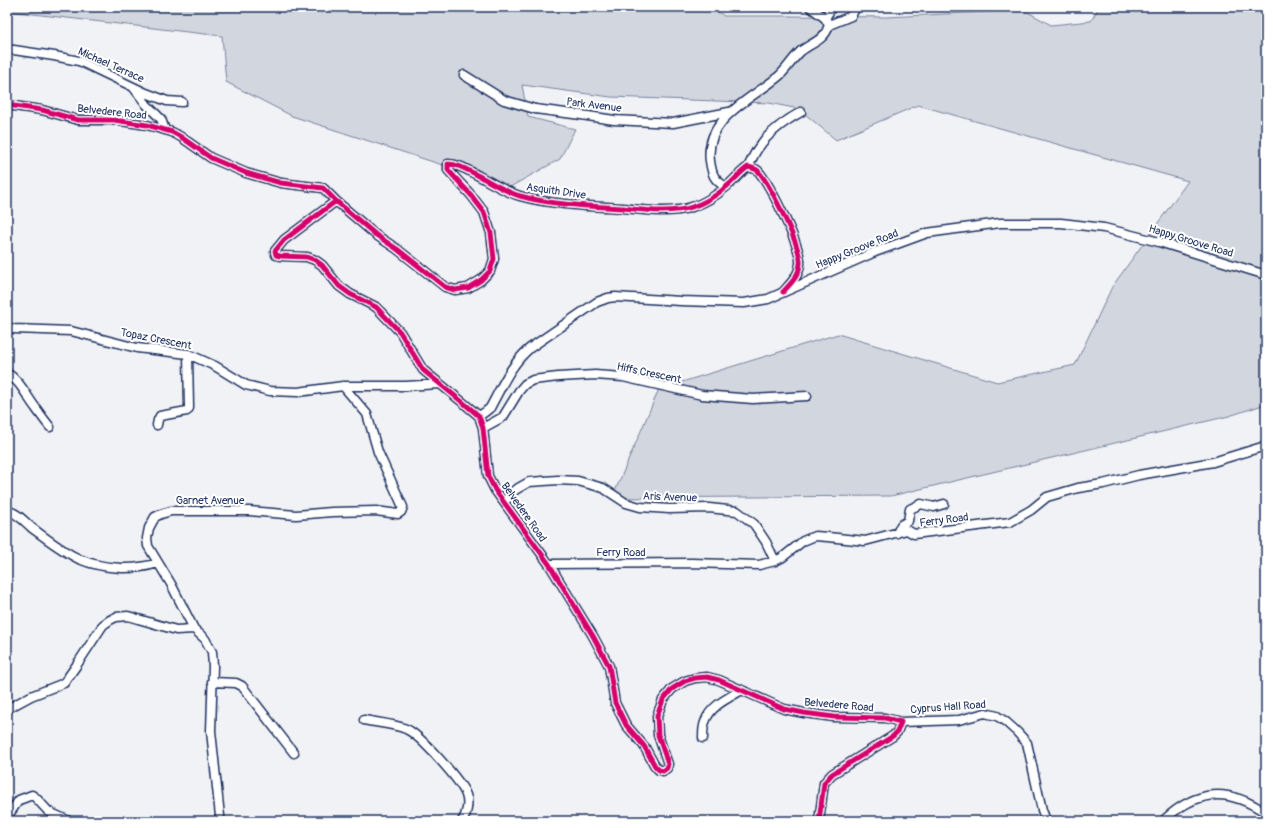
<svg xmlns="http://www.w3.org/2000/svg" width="1273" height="828" viewBox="0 0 1273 828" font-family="Pangolin,sans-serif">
<rect width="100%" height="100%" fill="#f1f2f5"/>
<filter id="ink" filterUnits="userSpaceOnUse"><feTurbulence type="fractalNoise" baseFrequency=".025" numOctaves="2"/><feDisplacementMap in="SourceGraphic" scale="8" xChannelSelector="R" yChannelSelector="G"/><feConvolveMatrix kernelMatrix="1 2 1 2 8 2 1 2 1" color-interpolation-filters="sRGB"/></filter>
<g filter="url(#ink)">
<!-- green -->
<path fill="#d2d6df" stroke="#76829e" d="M 7,7 L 711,7 L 724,16 L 792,16 L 887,17 L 1024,10 L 1051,25 L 1091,21 L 1099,7 L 1266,7 L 1266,404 L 1229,416 L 891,496 L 612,498 L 659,389 L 838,334 L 997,382 L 1075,365 L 1112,287 L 1188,181 L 918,105 L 836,140 L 799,109 L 769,103 L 611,97 L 522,85 L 528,117 L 575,129 L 560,159 L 510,187 L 292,116 L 226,82 L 222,36 L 7,11 Z"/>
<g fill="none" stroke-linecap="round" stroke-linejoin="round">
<defs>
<path id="minor" d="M 810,7 L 825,18 L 829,25
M 825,18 L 832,7
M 7,49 L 54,56 L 79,61 L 146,93 L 167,101 L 182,102
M 464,75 L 504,100 L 535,109 L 581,115 L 614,120 L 673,123 L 729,112
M 134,88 L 147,105 L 161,119 L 165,130
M 7,105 L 42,110 L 78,120 L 114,120 L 147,125 L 172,132 L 181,137 L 211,158 L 246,173 L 281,183 L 323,188 L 336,201 L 376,235 L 397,249 L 445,287 L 455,290 L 468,288 L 481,280 L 490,271 L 494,259 L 491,233 L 484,212 L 471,195 L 448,170 L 448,164 C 459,164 469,171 479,176 C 492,183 506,192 520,196 C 552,205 589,206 623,208 C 643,210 672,214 692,207 C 704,203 717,195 726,187 C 735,180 738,174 748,167 C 752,168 756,168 759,172 C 770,185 802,248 800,264 C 799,276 791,283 783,292
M 748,167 C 752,160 754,153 759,147 C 769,132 785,121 801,112
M 726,187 C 714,180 712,175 710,161 C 704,118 752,99 779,76 C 787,69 793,58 801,51 C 813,42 825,40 829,25 L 851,16 L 856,7
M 336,201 L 284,240 L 275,251 L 276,255 L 280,256 L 307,257 L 315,260 L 322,265 L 339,286 L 350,294 L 376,307 L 400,332 L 423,370 L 466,405 L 479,416 L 483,428 L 488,476 L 495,490 L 549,564 L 593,636 L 609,666 L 615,703 L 626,725 L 644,746 L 655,766 L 659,770 L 663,771 L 667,768 L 668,764 L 658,735 L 657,716 L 663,700 L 672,689 L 685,681 L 695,678 L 707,677 L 719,680 L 784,709 L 804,713 L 834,717 L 885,718 L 901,722 L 897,732 L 893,736 L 832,774 L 824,783 L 819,821
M 7,327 L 14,329 L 71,331 L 137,348 L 188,354 L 215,366 L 246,385 L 270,391 L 298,392 L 343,386 L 406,386 L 439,384
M 7,373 C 20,381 26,395 35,407 C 40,414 45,421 50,427
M 479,416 L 485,412 L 490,408 C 502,386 511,364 530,348 L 597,302 L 608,298 L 615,297 L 681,301 L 744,303 L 768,299 L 875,252 L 927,233 L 1000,223 L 1061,223 L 1104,228 L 1159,242 L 1266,275
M 157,425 L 158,420 L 160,416 L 187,411 L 189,408 L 188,354
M 483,428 L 503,417 L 519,391 L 525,384 L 533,380 L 558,377 L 595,375 L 623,377 L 702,395 L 753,399 L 807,396
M 504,502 L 515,490 L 529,482 L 558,480 L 578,481 L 603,488 L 626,503 L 640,507 L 669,509 L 709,508 L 737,511 L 754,524 L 766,542 L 775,561
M 7,511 C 17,512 25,522 32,528 C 47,539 62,551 79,559 C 103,569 133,571 158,563
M 897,533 L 901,525 L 908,521 L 910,509 L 921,504 L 934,507 L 944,504
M 549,564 L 692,563 L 759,565 L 775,561 L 783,557 L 803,541 L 815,536 L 828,537 L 865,541 L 907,530 L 914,534 L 1010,522 L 1031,510 L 1047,497 L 1078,488 L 1103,484 L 1139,475 L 1213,462 L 1262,447 L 1266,444
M 212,682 L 236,683 L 242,686 L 294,753
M 7,709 L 31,696 L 64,683 L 76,666 L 103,625 L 110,620 L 116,617 L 128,616 L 176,630 L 194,629
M 364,720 C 378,723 394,724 406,729 C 419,734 462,782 466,795 C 469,803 467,814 462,821
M 901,722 L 959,720 L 985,713 L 997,716 L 1006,722 L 1017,732 L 1027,743 L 1042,810 L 1046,821
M 703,738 C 703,733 703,727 705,722 C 710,706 728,698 742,690
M 7,817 L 19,800 L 32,795 L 35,797 L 49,812 L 69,821
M 219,821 L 220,816 L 211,731 L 213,666 L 212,652 L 205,639 L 194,629 L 171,584 L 148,546 L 147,538 L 149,528 L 155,517 L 161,514 L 171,511 L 249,511 L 296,515 L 332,512 L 376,511 L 398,514 L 401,512 L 403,507 L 378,452 L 367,414 L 343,386
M 1163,821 C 1197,789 1228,787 1266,813"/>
</defs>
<!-- minor casing -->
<use href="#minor" stroke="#1b2f5e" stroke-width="11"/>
<!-- minor -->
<use href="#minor" stroke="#fff" stroke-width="8"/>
<defs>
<path id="cycleway" d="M 7,105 L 42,110 L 78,120 L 114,120 L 147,125 L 172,132 L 181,137 L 211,158 L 246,173 L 281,183 L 323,188 L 336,201 L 376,235 L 397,249 L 445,287 L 455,290 L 468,288 L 481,280 L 490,271 L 494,259 L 491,233 L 484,212 L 471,195 L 448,170 L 448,164 C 459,164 469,171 479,176 C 492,183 506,192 520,196 C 552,205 589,206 623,208 C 643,210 672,214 692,207 C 704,203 717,195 726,187 C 735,180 738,174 748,167 C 752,168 756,168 759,172 C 770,185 802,248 800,264 C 799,276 791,283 783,292
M 336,201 L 284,240 L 275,251 L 276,255 L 280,256 L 307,257 L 315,260 L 322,265 L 339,286 L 350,294 L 376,307 L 400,332 L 423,370 L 466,405 L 479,416 L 483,428 L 488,476 L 495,490 L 549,564 L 593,636 L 609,666 L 615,703 L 626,725 L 644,746 L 655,766 L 659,770 L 663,771 L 667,768 L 668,764 L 658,735 L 657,716 L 663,700 L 672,689 L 685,681 L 695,678 L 707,677 L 719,680 L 784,709 L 804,713 L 834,717 L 885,718 L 901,722 L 897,732 L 893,736 L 832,774 L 824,783 L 819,821"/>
</defs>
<!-- cycleway casing -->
<use href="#cycleway" stroke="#fff" stroke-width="8"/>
<!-- cycleway -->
<use href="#cycleway" stroke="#d6006c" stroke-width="5"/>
</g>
</g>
<g text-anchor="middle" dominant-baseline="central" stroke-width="4" stroke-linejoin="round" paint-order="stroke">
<!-- street labels -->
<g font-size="11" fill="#1b2f5e" stroke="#fff">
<text transform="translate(111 65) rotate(24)">Michael Terrace</text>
<text transform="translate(594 105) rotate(7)">Park Avenue</text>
<text transform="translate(112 112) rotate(6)">Belvedere Road</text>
<text transform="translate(556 191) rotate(8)">Asquith Drive</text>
<text transform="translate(1191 241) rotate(17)">Happy Groove Road</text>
<text transform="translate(857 249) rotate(-22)">Happy Groove Road</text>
<text transform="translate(156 339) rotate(11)">Topaz Crescent</text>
<text transform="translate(649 373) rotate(12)">Hiffs Crescent</text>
<text transform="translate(670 497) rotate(2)">Aris Avenue</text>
<text x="210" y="500">Garnet Avenue</text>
<text transform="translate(524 512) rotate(55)">Belvedere Road</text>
<text transform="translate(944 520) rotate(-7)">Ferry Road</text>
<text x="621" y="552">Ferry Road</text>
<text transform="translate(839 705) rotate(5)">Belvedere Road</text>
<text transform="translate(948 707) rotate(-4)">Cyprus Hall Road</text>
</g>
</g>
<!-- margin -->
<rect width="1273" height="828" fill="none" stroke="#fff" stroke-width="24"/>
<rect x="12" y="12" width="1249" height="804" fill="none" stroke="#1b2f5e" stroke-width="1.5" filter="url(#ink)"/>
</svg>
